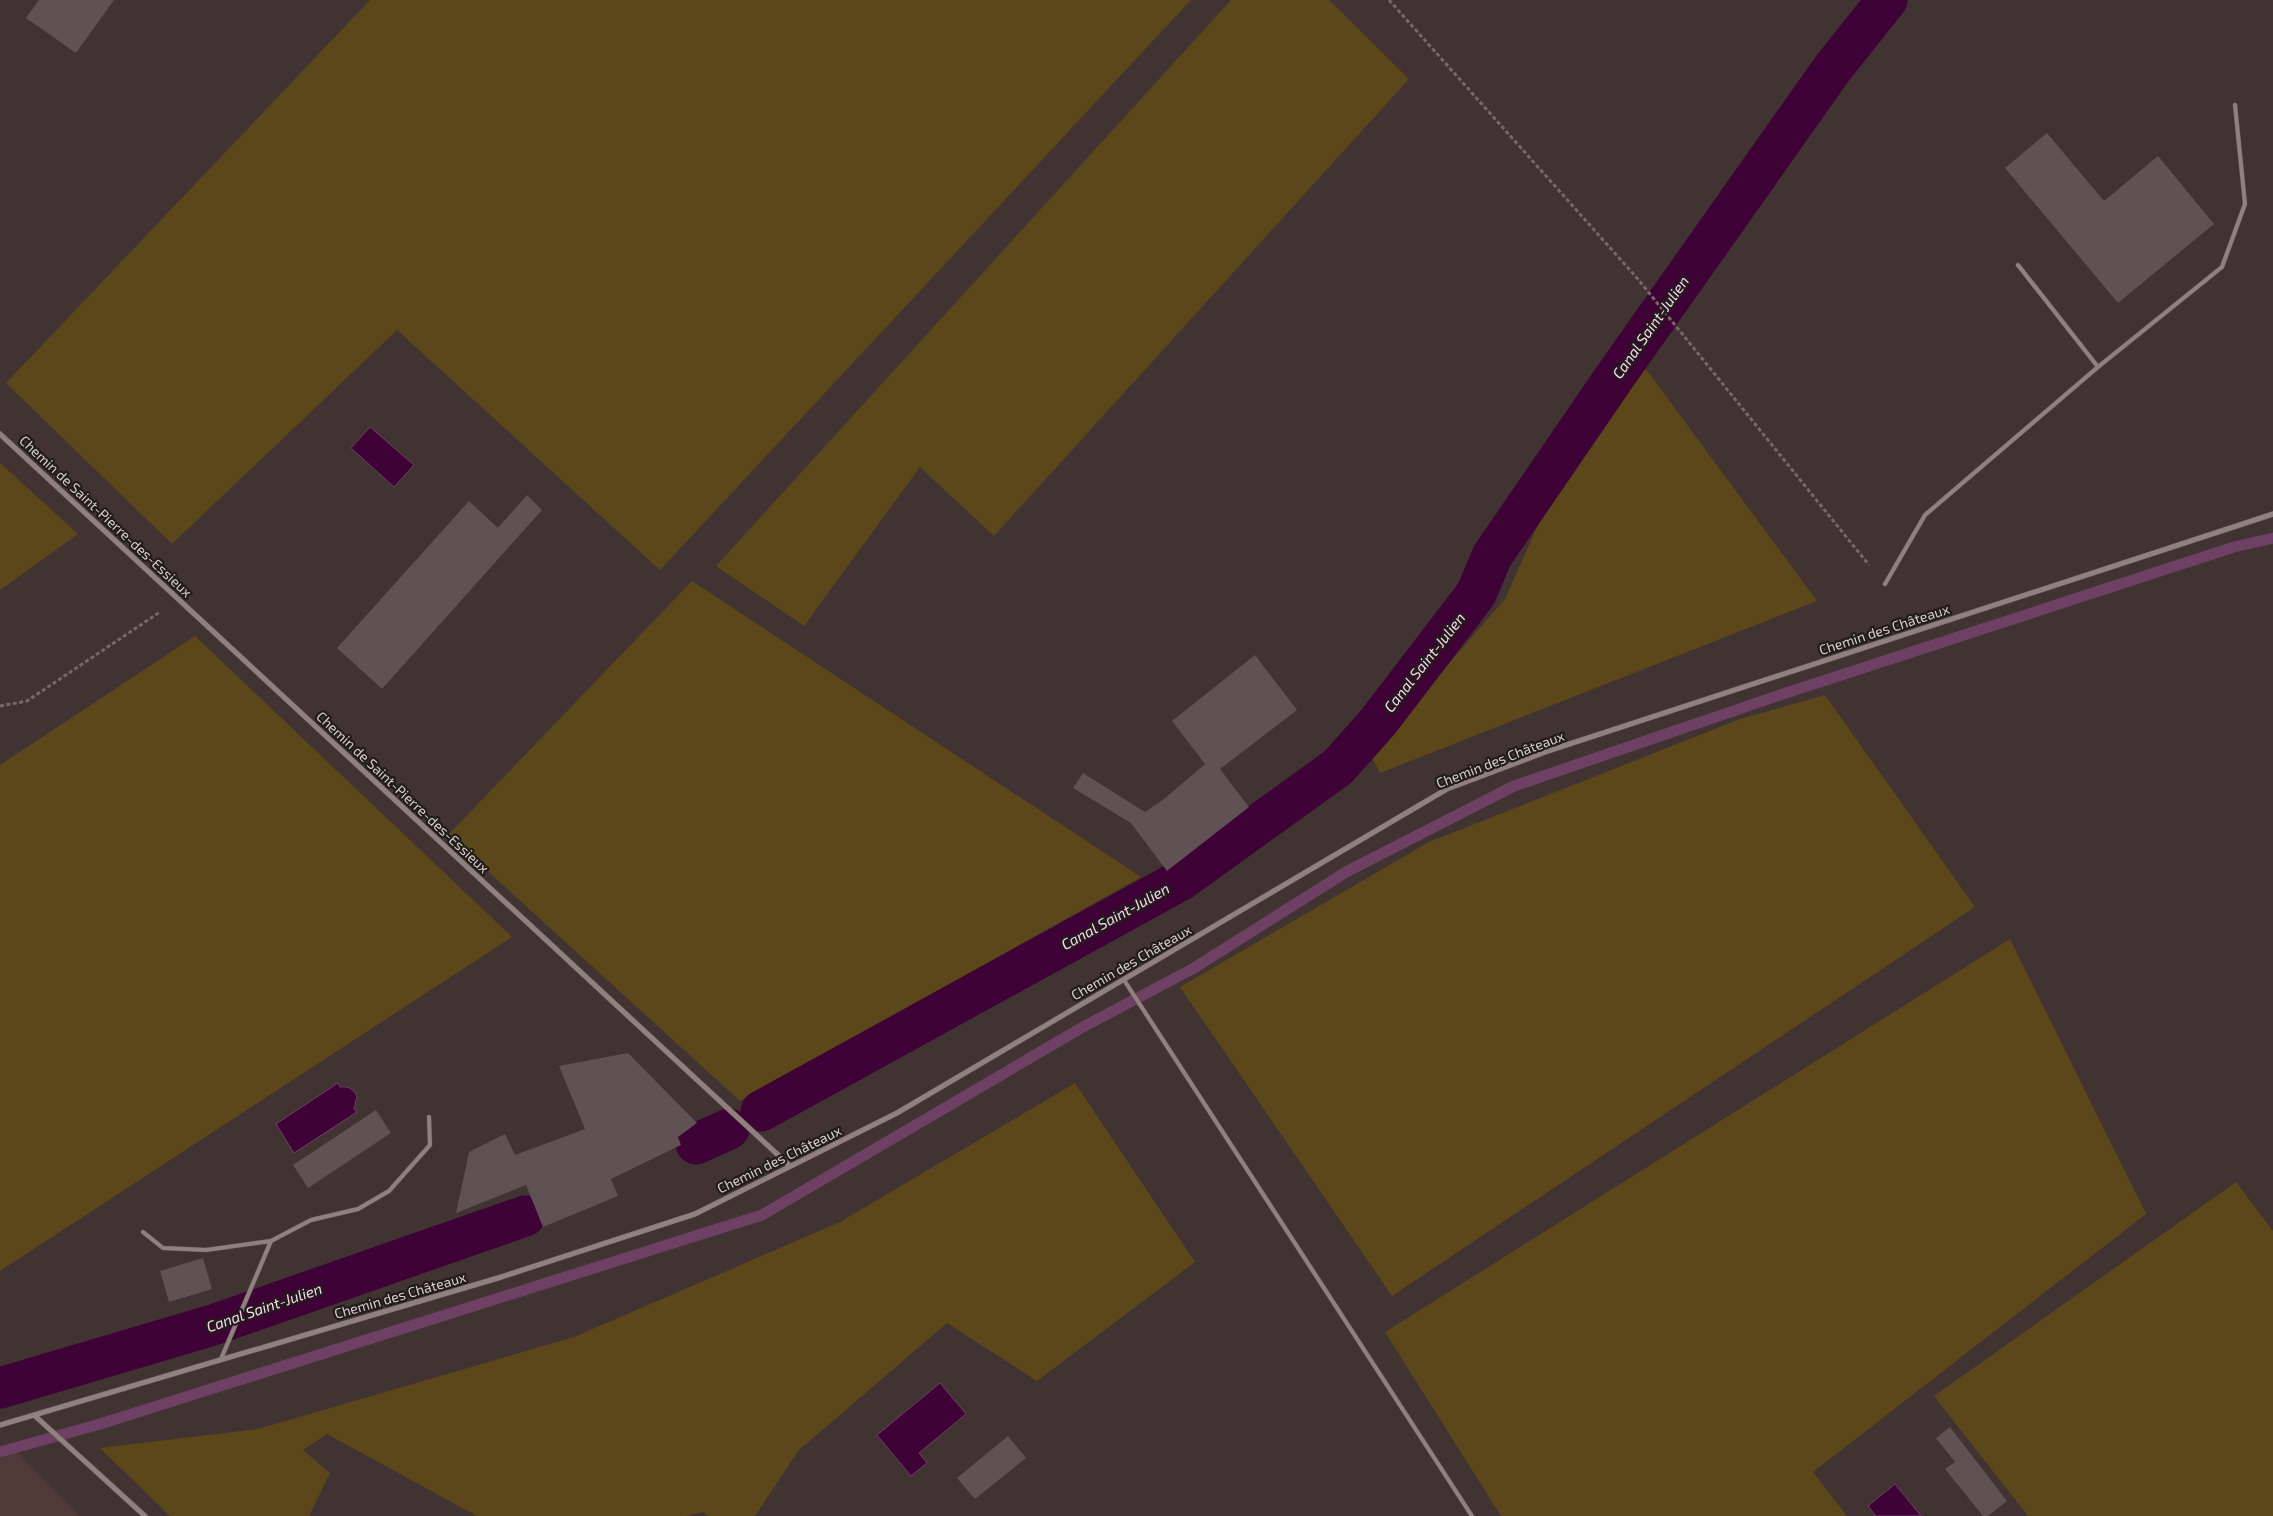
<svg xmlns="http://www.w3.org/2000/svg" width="2273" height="1516" viewBox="0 0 2273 1516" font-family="'Exo 2',sans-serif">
<rect width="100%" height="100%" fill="#403331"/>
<!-- built -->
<path fill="#4f3a37" d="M 17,1452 L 80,1516 L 0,1516 L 0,1457 Z"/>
<!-- green -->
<path fill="#5c471b" d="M 370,0 L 1191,0 L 660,570 L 397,330 L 172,544 L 6,383 Z
M 1231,0 L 1329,0 L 1409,79 L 994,536 L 920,467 L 804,626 L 716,566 Z
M 1643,365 L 1817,601 L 1380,773 L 1370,754 L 1505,599 L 1560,476 Z
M 0,463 L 78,534 L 0,590 Z
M 692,581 L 1141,877 L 740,1101 L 448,835 Z
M 195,636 L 512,937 L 0,1271 L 0,765 Z
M 1825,695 L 1975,907 L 1392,1296 L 1180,987 L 1429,842 L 1740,719 Z
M 2010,939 L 2146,1214 L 1813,1472 L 1847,1516 L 1501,1516 L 1385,1332 Z
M 1075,1083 L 1195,1262 L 1037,1381 L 947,1323 L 798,1451 L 755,1516 L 709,1516 L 702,1512 L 686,1516 L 477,1516 L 327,1434 L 303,1450 L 330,1473 L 309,1516 L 170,1516 L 100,1448 L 258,1429 L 574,1337 L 840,1222 Z
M 2236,1182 L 2273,1231 L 2273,1516 L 2028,1516 L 1934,1396 Z"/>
<!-- water -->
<path fill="#3f0236" stroke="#6d4064" d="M 370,427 L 414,465 L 394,487 L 351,448 Z
M 338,1083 L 340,1087 C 349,1086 354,1089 357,1097 L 354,1109 L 357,1112 L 294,1153 L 276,1124 Z
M 940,1383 L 966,1414 L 919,1453 L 927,1463 L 911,1476 L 877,1435 Z
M 1895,1484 L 1921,1516 L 1876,1516 L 1868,1506 Z"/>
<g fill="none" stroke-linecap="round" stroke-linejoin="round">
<!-- stream -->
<path stroke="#6d4064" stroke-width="11" d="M 0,1452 L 100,1424 L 762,1215 L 1083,1027 L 1194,968 L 1346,872 L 1514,786 L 1783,694 L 2234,547 L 2273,538"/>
<!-- canal -->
<path stroke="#3f0236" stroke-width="41" d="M 761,1111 L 1181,880 L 1338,767 L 1378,722 L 1476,594 L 1492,556 L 1616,375 L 1832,69 L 1887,0
M 696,1144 L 729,1129
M 0,1388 L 213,1325 L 525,1216"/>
</g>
<!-- building -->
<path fill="#5f5154" d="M 39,0 L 114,0 L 76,53 L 26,18 Z
M 2047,133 L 2104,201 L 2158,156 L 2214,224 L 2118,303 L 2005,168 Z
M 527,495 L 542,510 L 382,689 L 337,648 L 469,501 L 498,528 Z
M 1255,655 L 1297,710 L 1220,769 L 1249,807 L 1167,871 L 1131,823 L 1073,788 L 1083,773 L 1145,812 L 1164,799 L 1205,764 L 1172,721 Z
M 628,1053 L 697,1123 L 678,1137 L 681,1145 L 611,1179 L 618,1196 L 543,1227 L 526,1185 L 456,1213 L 469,1152 L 505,1134 L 515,1155 L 585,1129 L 559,1066 Z
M 376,1110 L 391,1133 L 308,1188 L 293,1165 Z
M 203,1258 L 212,1289 L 169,1302 L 160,1271 Z
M 1950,1427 L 2007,1501 L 1988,1516 L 1983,1516 L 1945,1469 L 1955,1462 L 1936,1438 Z
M 1008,1436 L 1026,1458 L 975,1499 L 957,1478 Z"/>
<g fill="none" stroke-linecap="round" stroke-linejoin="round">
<defs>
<path id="lane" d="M 2018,265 L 2098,367
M 1885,584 L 1925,515 L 2098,367 L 2222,267 L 2245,204 L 2235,105
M 1124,980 L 1472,1516
M 143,1232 L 163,1248 L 206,1250 L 271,1241
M 221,1359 L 271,1241 L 311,1220 L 358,1209 L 389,1191 L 430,1145 L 429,1117"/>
<path id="street" d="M 0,434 L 790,1166
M 34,1415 L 145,1516
M 0,1425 L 498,1278 L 695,1214 L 897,1113 L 1447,789 L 1548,751 L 2273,514"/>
</defs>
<!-- lane casing -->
<use href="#lane" stroke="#5b514f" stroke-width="5"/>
<!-- street casing -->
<use href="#street" stroke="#5b514f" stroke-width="6"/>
<!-- path -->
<path stroke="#746967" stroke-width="3" stroke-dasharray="4 2.5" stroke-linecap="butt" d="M 1389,0 L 1637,278 L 1869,565
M 0,706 L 27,701 L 160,612"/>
<!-- lane -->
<use href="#lane" stroke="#90807e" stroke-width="4"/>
<!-- street -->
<use href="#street" stroke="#90807e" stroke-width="5"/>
</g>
<g text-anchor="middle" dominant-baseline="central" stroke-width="4.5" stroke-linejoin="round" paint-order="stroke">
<!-- street labels -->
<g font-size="14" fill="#d8d0ce" stroke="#221c1b">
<text transform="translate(106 516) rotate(43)">Chemin de Saint-Pierre-des-Essieux</text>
<text transform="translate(1884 629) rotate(-18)">Chemin des Châteaux</text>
<text transform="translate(1500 759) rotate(-21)">Chemin des Châteaux</text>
<text transform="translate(403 792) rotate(43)">Chemin de Saint-Pierre-des-Essieux</text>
<text transform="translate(1131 962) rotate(-30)">Chemin des Châteaux</text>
<text transform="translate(779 1159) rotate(-26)">Chemin des Châteaux</text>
<text transform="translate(400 1295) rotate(-16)">Chemin des Châteaux</text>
</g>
<!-- water labels -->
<g font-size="15" font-style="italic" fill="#fbd6f1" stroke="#221c1b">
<text transform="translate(1650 327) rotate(-55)">Canal Saint-Julien</text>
<text transform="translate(1424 662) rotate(-52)">Canal Saint-Julien</text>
<text transform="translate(1115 916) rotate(-29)">Canal Saint-Julien</text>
<text transform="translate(264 1307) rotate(-19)">Canal Saint-Julien</text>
</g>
</g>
</svg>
